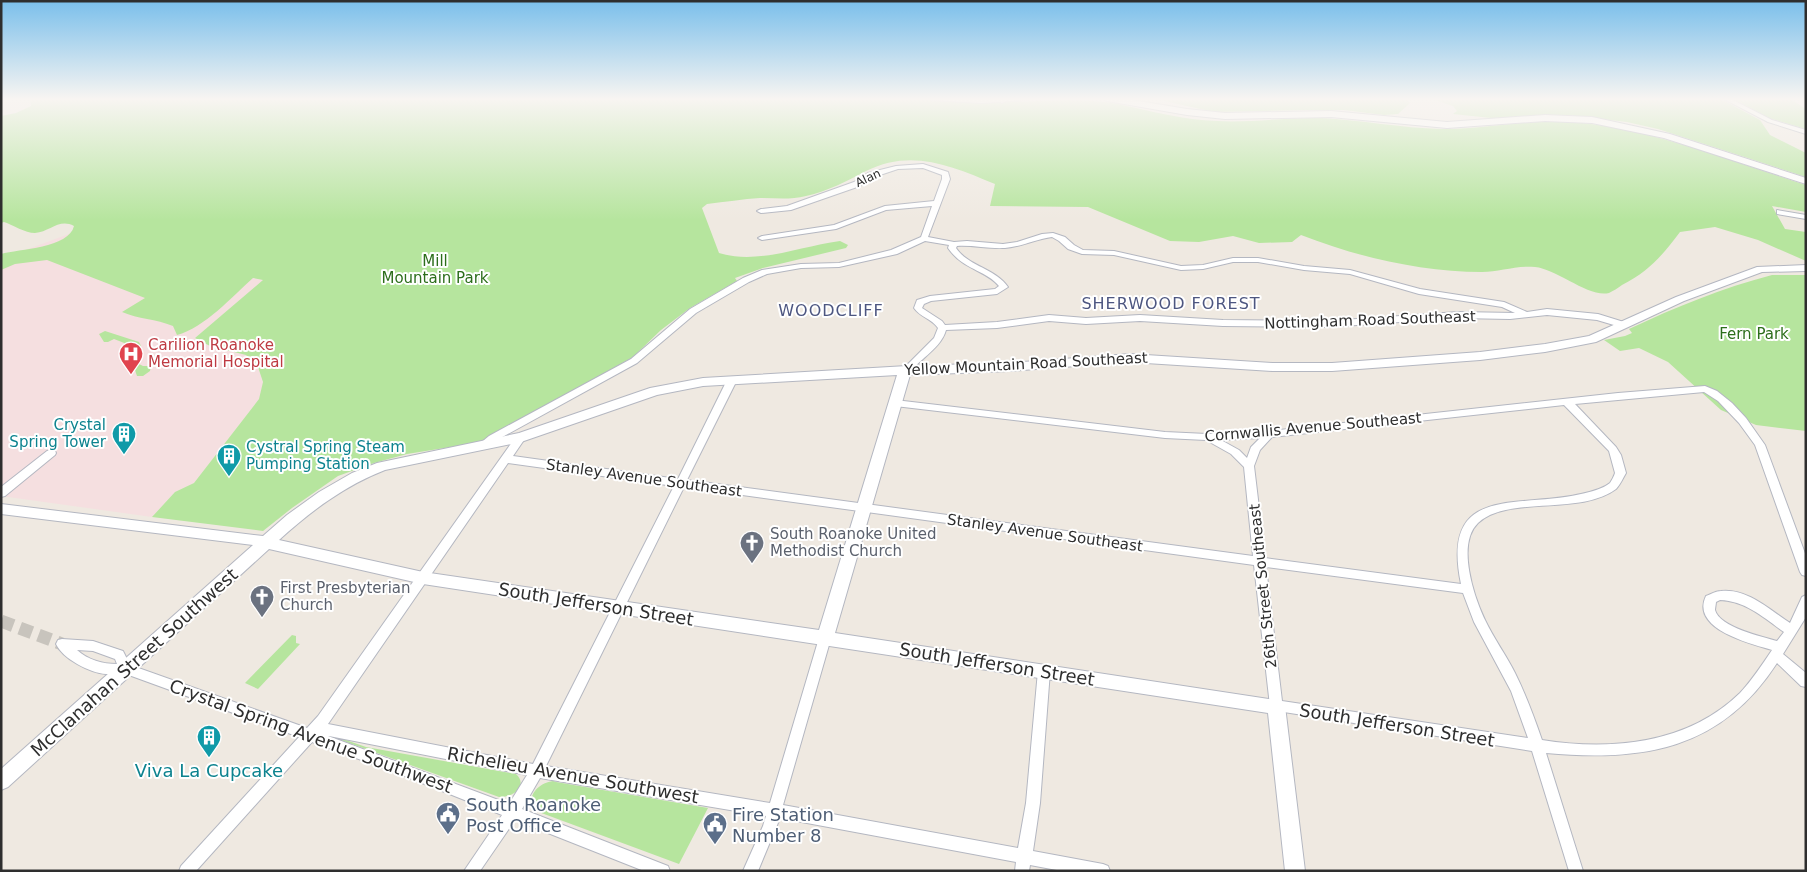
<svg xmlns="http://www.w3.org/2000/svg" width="1807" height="872" viewBox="0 0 1807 872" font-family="'DejaVu Sans',sans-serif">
<rect width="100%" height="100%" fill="#efe9e1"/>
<!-- medical -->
<path fill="#f5dfe0" d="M 104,221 L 245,277 L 264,280 L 195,338 L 210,346 L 246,355 L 258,367 L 263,383 L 259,399 L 194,483 L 175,492 L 152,517 L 1,496 L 1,259 Z"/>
<!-- green -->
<path fill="#b6e59e" d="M 30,98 L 1024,98 L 1018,102 C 1051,100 1085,98 1118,104 C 1151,111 1183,120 1217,121 C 1251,123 1286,117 1321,118 C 1361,120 1401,128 1441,129 C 1485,130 1530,118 1574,122 C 1653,129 1730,161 1806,185 L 1806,212 L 1772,206 L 1785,229 L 1806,232 L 1806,261 L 1758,240 L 1715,227 L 1680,232 C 1661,257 1649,271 1622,285 C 1618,288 1613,291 1609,293 C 1589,298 1557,269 1535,267 C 1517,265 1499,272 1482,272 C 1422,272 1357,257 1301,235 L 1292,242 L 1259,243 L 1233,236 L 1199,242 L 1170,241 L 1088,207 L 990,206 L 995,184 C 952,166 911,148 866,171 C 847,181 828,191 806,196 C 790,200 776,198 760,198 C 743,199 725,202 707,204 L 702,208 L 719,253 C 758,265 801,246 840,241 L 848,245 L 846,248 L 763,268 L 735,278 L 737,281 L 690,308 L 661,330 L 633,357 L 482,442 L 407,454 L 374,463 L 338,476 L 292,508 L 263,531 L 152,517 L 175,492 L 194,483 L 259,399 L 263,382 L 258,367 L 246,355 L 210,346 L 195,338 L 263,280 L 253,278 C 233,296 204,328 177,335 L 173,326 C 156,319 138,319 122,312 L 145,298 L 47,260 L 15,264 L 1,270 L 1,254 C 19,249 69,248 74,226 C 59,218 50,232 35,233 C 25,233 13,225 4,222 L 1,223 L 1,116 L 16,113 L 31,106 Z
M 1151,98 L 1406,98 L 1410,103 L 1398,114 L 1384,115 L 1344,110 L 1307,110 L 1214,112 Z
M 1429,98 L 1719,98 L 1760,120 L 1770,135 L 1806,153 L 1806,177 L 1658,129 L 1627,122 L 1569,115 L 1538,115 L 1501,119 L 1453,114 L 1457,111 L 1453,106 Z
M 1732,98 L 1789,98 L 1806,109 L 1806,129 L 1769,118 Z
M 1772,275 L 1806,275 L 1806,431 L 1756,425 L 1721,410 L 1668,362 L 1639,348 L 1620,351 L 1604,340 L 1625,336 L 1632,333 L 1629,329 C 1676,307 1722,288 1772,275 Z
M 105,331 L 139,342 L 141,346 L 135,362 L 143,366 L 151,366 L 150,371 L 143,376 L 137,376 L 135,370 L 129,368 L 126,364 L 128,358 L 137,348 L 114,339 L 108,342 L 104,342 L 99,334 Z
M 292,635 L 296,636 L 296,643 L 300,644 L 258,689 L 245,683 Z
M 340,738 L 366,747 L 516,774 C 529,786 512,798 499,797 L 338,739 Z
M 553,781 L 556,782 L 708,808 L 679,864 L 536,811 L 531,805 C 530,792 540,783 553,781 Z"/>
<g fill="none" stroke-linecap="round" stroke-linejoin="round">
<!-- street-tunnel -->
<path stroke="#c8c4bd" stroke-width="13" stroke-dasharray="13 7" stroke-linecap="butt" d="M 1,621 L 62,644"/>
<defs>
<path id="street" d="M 928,98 L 1028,98 L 1025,100 L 982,103 L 931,100 Z
M 1722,98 L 1729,98 L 1772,120 L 1806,130 L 1806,134 L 1768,122 Z
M 923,164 L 948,172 L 950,179 L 928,237 L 954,242 L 967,241 L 1003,244 L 1017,242 L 1042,234 L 1053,233 L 1065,237 L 1074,245 L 1083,250 L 1114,251 L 1181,266 L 1203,265 L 1233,258 L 1258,258 L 1304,266 L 1350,270 L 1420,289 L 1504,302 L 1527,312 L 1547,309 L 1598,314 L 1627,323 L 1628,325 L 1624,328 L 1597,320 L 1547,315 L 1510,319 L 1458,318 L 1328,327 L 1223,326 L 1140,321 L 1086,324 L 1049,321 L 997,328 L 946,330 C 941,348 921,358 910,372 L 907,373 L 902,370 L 934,338 L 938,328 C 932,319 920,317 914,308 L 917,300 L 930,296 L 995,289 L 999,286 C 986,270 963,270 948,248 L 949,245 L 925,241 L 897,254 L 839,267 L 801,268 L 767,274 L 749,282 L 696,313 L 637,363 L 497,440 L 486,448 L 478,448 L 477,446 L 489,436 L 631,359 L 690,309 L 743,278 L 762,270 L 801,264 L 839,263 L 891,250 L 921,237 L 932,206 L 886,210 L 836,229 L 762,240 L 758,238 L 762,236 L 834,225 L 885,206 L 934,201 L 942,179 L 942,175 L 923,168 L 898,169 L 874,177 L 860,186 L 791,210 L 761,213 L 757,211 L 761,209 L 787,206 L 854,182 L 868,173 L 896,166 ZM 1052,237 L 1059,241 L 1068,249 L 1082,254 L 1114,255 L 1181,270 L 1203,269 L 1233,262 L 1258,262 L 1304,270 L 1350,274 L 1419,294 L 1502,307 L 1515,313 L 1458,312 L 1328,321 L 1223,320 L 1140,315 L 1086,318 L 1049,315 L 997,322 L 945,325 L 942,321 L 922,308 L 924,304 L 931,301 L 997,294 L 1008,287 C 995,268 969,267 956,248 L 957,246 C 973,245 989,249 1005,248 C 1021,247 1036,239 1052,237 Z
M 1777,210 L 1806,215 L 1806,219 L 1777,214 Z
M 732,377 L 737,380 L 687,480 L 1253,556 L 1244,467 L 1231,454 L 1206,440 L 1165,438 L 895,406 L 890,403 L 895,400 L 1165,432 L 1207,434 L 1269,431 L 1618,393 L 1705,386 L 1717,391 L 1732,403 L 1746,418 L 1765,445 L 1806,556 L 1806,576 L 1802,575 L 1800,572 L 1755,445 L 1739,423 L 1718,401 L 1704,392 L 1575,404 L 1616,447 L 1621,455 L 1626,473 C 1623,478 1620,485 1616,489 C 1580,516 1508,495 1478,523 C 1456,544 1474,597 1485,620 C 1494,639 1506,655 1515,673 C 1526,695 1534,717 1542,740 C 1611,751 1688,744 1740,693 C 1752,680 1762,665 1772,650 C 1751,644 1690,629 1706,596 C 1711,594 1716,591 1721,591 C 1747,588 1770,610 1790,623 L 1802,597 L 1806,595 L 1806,617 L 1783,654 L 1806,673 L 1806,687 L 1801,686 L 1777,663 C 1721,750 1642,762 1546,753 L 1583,871 L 1569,871 L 1532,751 L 1271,710 L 1270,706 L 1254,565 L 684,487 L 546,766 L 770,803 L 819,638 L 821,634 L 825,633 L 829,634 L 831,638 L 783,805 L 1018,848 L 1026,803 L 1038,671 L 1040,667 L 1044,666 L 1048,667 L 1050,671 L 1040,803 L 1033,851 L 1103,864 L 1108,866 L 1110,871 L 1062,871 L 1030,865 L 1029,871 L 1015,871 L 1016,862 L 780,818 L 758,871 L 743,871 L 763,826 L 766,816 L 540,778 L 522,809 L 668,866 L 670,871 L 644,871 L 515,820 L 480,871 L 464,871 L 502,815 L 397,773 L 312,742 L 196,871 L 179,871 L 181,866 L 299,737 L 126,674 C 119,674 112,675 106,674 C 90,673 63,659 56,644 L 58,640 L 62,639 L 93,641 L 123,651 L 130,665 L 307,728 L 318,716 L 517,435 L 525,435 L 526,437 L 513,456 L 678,479 L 727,380 ZM 1564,405 L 1609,451 L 1615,473 C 1614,476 1612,480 1610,483 C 1603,489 1590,492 1581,494 C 1518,509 1440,483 1461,584 L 1265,558 L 1254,466 L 1260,450 L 1272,437 ZM 1260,438 L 1251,447 L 1247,458 L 1239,450 L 1221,440 ZM 508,463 L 674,486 L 533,764 L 328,724 ZM 1266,567 L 1463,593 L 1474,622 L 1511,691 L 1528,738 L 1282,701 ZM 1720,600 C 1746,601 1764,618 1784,632 L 1777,641 C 1763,637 1719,627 1715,610 C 1715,609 1716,603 1716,602 ZM 77,650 L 93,651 L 115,659 L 117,664 C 103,664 88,660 77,650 ZM 328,736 L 329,736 L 527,775 L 509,804 Z
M 51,450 L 55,451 L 56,453 L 55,455 L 5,496 L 1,497 L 1,487 L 47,451 Z"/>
<path id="secondary" d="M 1000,98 L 1010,98 L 1002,103 L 998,100 Z
M 1103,98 L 1120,98 L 1187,109 L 1225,113 L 1331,111 L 1447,122 L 1545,115 L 1592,117 L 1670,134 L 1806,178 L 1806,184 L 1664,138 L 1592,123 L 1545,121 L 1447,128 L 1331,117 L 1225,119 L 1187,115 L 1107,101 Z
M 1806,265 L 1806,271 L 1762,272 L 1684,301 L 1596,342 L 1545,352 L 1480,360 L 1332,371 L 1272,371 L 1130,362 L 1009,371 L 910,375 L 835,633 L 1282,701 L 1285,706 L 1305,871 L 1285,871 L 1268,713 L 423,584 L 269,549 L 8,787 L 1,790 L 1,769 L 253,545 L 1,514 L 1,504 L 263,536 L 287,515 L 319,492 L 352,473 L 377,463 L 519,433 L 650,388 L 703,378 L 907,366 L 1009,363 L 1130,354 L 1272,363 L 1332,363 L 1480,352 L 1545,344 L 1589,336 L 1676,297 L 1757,267 ZM 897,375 L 819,630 L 423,572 L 279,540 C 311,511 344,486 385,470 L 521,442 L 657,395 L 703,386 Z"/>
</defs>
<!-- street casing -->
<use href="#street" stroke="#b4b7c1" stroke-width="2"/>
<!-- secondary casing -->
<use href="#secondary" stroke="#b4b7c1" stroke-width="2"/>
<!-- street -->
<use href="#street" fill="#fff" fill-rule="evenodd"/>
<!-- secondary -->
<use href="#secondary" fill="#fff" fill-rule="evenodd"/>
</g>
<!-- sky -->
<linearGradient id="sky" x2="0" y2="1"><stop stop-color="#7abfeb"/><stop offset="0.45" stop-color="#f8f5f2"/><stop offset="1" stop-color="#f8f5f2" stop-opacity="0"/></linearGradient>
<rect width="1807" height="220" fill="url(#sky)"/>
<!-- icons -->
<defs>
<symbol id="hospital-pin" viewBox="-11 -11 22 30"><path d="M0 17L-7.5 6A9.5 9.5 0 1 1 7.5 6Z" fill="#e0444e" stroke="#fff"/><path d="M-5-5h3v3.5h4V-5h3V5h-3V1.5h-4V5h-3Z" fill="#fff"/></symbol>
<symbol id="building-pin" viewBox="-11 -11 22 30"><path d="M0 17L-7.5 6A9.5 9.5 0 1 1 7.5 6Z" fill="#0f9aa8" stroke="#fff"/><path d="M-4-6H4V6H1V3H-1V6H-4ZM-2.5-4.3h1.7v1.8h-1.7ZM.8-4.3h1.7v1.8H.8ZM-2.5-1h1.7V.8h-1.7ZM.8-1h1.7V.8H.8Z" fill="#fff"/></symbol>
<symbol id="church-pin" viewBox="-11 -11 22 30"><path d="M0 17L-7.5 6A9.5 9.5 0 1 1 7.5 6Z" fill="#6b7280" stroke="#fff"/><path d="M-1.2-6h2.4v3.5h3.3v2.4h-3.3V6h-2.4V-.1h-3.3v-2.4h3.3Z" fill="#fff"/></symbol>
<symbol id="civic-pin" viewBox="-11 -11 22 30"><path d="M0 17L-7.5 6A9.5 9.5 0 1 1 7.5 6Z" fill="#5c6f8a" stroke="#fff"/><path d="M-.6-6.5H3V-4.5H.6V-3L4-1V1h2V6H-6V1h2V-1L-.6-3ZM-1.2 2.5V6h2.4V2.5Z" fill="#fff"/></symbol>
</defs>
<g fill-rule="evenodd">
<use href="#hospital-pin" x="117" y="340" width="28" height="38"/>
<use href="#building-pin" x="110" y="420" width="28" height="38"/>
<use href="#building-pin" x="215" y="442" width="28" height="38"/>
<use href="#church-pin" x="738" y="529" width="28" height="38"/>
<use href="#church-pin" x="248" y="583" width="28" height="38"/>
<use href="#building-pin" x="195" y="723" width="28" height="38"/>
<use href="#civic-pin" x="434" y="800" width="28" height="38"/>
<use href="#civic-pin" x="701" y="810" width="28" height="38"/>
</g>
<g text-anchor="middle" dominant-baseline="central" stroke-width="4" stroke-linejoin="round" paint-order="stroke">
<!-- far-street labels -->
<g font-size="12" fill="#2e2e2e" stroke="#fff">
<text transform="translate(868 178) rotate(-25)">Alan</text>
</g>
<!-- park labels -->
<g font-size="15" fill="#2c6e1b" stroke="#fff">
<text x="435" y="261">Mill<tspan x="435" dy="17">Mountain Park</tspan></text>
<text x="1754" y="334">Fern Park</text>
</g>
<!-- street labels -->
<g font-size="15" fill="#2e2e2e" stroke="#fff">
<text transform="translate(1370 320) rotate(-2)">Nottingham Road Southeast</text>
<text transform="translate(1026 364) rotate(-3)">Yellow Mountain Road Southeast</text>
<text transform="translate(1313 427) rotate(-5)">Cornwallis Avenue Southeast</text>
<text transform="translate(644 478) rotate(8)">Stanley Avenue Southeast</text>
<text transform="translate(1045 533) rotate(8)">Stanley Avenue Southeast</text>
<text transform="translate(1263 586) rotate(-96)">26th Street Southeast</text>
</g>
<!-- health labels -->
<g font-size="15" fill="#be3a42" stroke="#fff" text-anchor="start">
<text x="148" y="345">Carilion Roanoke<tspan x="148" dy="17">Memorial Hospital</tspan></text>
</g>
<!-- culture labels -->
<g font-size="15" fill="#0d838f" stroke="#fff" text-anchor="end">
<text x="106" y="425">Crystal<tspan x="106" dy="17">Spring Tower</tspan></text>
<text x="246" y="447" text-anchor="start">Cystral Spring Steam<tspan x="246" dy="17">Pumping Station</tspan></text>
</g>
<!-- worship labels -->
<g font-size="15" fill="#5b616d" stroke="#fff" text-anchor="start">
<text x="770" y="534">South Roanoke United<tspan x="770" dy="17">Methodist Church</tspan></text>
<text x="280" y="588">First Presbyterian<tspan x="280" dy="17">Church</tspan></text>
</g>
<!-- neighbourhood labels -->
<g font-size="16" letter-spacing="1" fill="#4d5680" stroke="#fff">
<text x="1171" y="303">SHERWOOD FOREST</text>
<text x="831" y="310">WOODCLIFF</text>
</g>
<!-- near-street labels -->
<g font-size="18" fill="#2e2e2e" stroke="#fff">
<text transform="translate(596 604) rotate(9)">South Jefferson Street</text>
<text transform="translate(134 662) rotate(-42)">McClanahan Street Southwest</text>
<text transform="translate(997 664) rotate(9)">South Jefferson Street</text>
<text transform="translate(1397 725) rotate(9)">South Jefferson Street</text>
<text transform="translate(311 736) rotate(20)">Crystal Spring Avenue Southwest</text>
<text transform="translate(573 775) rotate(10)">Richelieu Avenue Southwest</text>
</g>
<!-- near-culture labels -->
<g font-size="18" fill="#0d838f" stroke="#fff">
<text x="209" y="770">Viva La Cupcake</text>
</g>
<!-- near-service labels -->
<g font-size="18" fill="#4e5e75" stroke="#fff" text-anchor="start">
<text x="466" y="804">South Roanoke<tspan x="466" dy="21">Post Office</tspan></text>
<text x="732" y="814">Fire Station<tspan x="732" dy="21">Number 8</tspan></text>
</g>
</g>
<!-- border -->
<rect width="1807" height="872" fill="none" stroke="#2e2e2e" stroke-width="5"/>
</svg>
